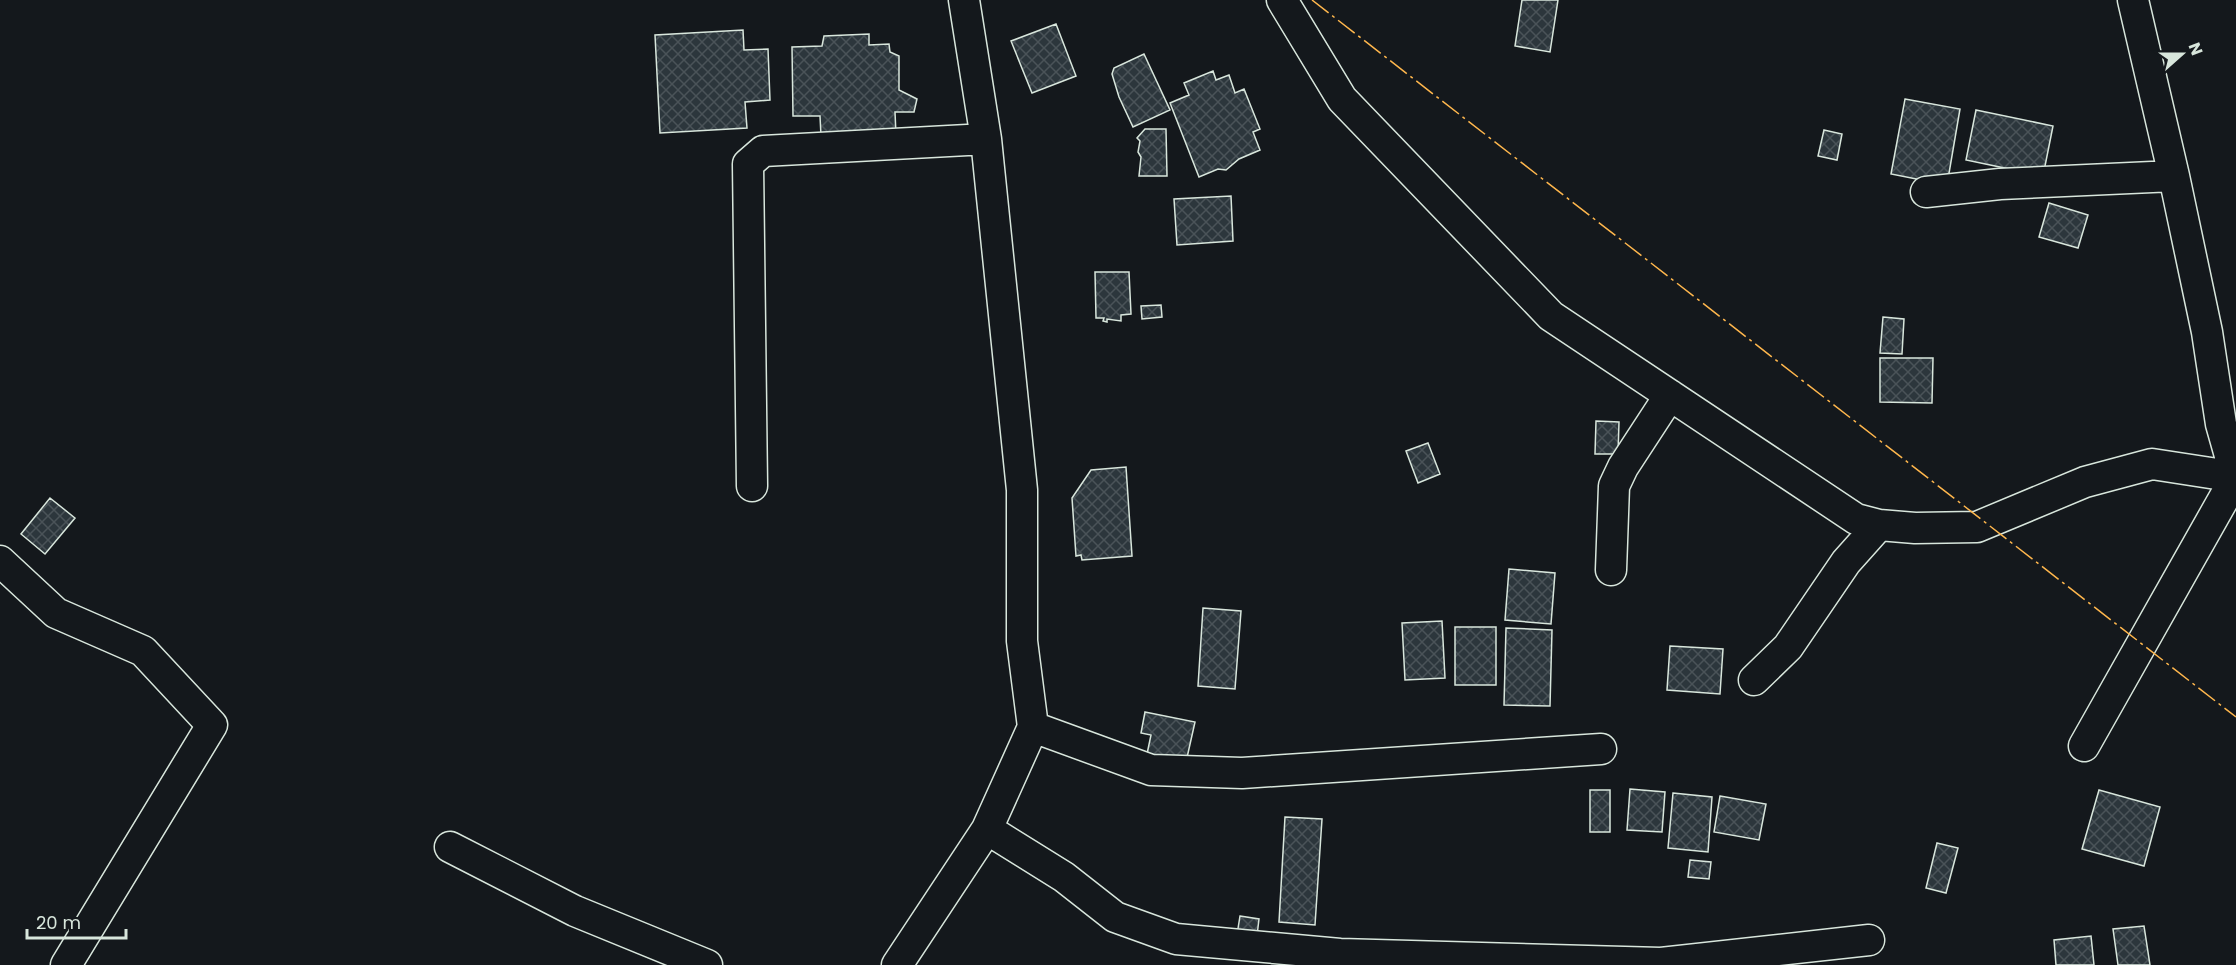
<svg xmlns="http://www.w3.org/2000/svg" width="2236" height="965" viewBox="0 0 2236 965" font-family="Poppins,sans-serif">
<defs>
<pattern id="building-cross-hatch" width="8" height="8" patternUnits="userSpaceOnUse" patternTransform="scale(1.5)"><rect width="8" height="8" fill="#2c363c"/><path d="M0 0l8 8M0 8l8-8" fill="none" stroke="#4a5358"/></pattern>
</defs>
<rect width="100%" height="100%" fill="#14181c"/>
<!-- building -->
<path fill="url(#building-cross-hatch)" stroke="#d8e6dc" stroke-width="1.5" d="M 1522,0 L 1558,0 L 1550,52 L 1515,46 Z
M 1056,24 L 1076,76 L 1032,93 L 1011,41 Z
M 743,30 L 744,50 L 768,49 L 770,100 L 745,102 L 747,128 L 660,133 L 655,35 Z
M 869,34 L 869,45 L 889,44 L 890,52 L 899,56 L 899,90 L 917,99 L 914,112 L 895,112 L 896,135 L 821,136 L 820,116 L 793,116 L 792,47 L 822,46 L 824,36 Z
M 1144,54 L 1170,110 L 1133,127 L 1119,97 L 1112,74 L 1114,68 Z
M 1213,71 L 1216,80 L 1229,75 L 1235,93 L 1244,89 L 1260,129 L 1253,132 L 1260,150 L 1239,159 L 1226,170 L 1218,169 L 1199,177 L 1170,103 L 1189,95 L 1184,83 Z
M 1905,99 L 1960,109 L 1947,185 L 1891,174 Z
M 1976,110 L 2053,126 L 2043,176 L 1966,160 Z
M 1145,129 L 1166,129 L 1167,176 L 1139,176 L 1141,157 L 1138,152 L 1140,141 L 1137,138 Z
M 1824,130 L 1842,134 L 1837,160 L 1818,156 Z
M 1231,196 L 1233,241 L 1177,245 L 1174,199 Z
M 2049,203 L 2088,215 L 2078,248 L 2039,237 Z
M 1095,272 L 1129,272 L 1131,314 L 1121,315 L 1121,321 L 1107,319 L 1107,322 L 1103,321 L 1104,318 L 1096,318 Z
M 1161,305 L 1162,317 L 1142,319 L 1141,306 Z
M 1883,317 L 1904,319 L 1902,354 L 1880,353 Z
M 1880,358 L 1933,358 L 1932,403 L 1880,402 Z
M 1596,421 L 1619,422 L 1618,454 L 1595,454 Z
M 1428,443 L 1440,474 L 1418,483 L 1406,451 Z
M 1126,467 L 1132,556 L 1082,560 L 1081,555 L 1076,556 L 1072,498 L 1091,470 Z
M 50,498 L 75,518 L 45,554 L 21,534 Z
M 1509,569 L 1555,573 L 1551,624 L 1505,620 Z
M 1203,608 L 1241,611 L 1235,689 L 1198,686 Z
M 1442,621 L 1445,678 L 1405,680 L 1402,623 Z
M 1455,627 L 1496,627 L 1496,685 L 1455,685 Z
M 1506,628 L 1552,630 L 1550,706 L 1504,705 Z
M 1670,646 L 1723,649 L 1720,694 L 1667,690 Z
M 1145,712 L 1195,722 L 1186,762 L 1147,754 L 1151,735 L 1141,733 Z
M 1630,789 L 1665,792 L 1662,832 L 1627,830 Z
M 1590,790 L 1610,790 L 1610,832 L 1590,832 Z
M 2099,790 L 2160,807 L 2144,866 L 2082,849 Z
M 1673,793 L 1712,797 L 1708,852 L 1668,848 Z
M 1720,796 L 1766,804 L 1759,840 L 1714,832 Z
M 1285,817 L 1322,819 L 1315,925 L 1279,922 Z
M 1937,843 L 1958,848 L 1946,893 L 1926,888 Z
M 1690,860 L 1711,862 L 1709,879 L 1688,877 Z
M 1240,916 L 1259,919 L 1256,944 L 1236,941 Z
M 2144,926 L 2150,965 L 2118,965 L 2113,929 Z
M 2091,936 L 2094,965 L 2056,965 L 2054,940 Z"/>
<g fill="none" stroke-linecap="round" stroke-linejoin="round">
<defs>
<path id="minor" d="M 1282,0 L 1342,99 L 1551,316 L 1856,519 L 1879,525 L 1915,528 L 1977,527 L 2085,482 L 2152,464 L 2236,477 L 2084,746
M 2133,0 L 2174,176 L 2207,332 L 2221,424 L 2236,477
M 1926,192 L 2000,184 L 2174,176
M 752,486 L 748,164 L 763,151 L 986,139
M 0,561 L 56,613 L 143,651 L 212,725 L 66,965
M 1611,570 L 1614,486 L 1623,467 L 1670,395
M 1754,680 L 1788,647 L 1846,562 L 1879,525
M 1033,727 L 1151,770 L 1242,773 L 1601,749
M 987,829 L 1064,877 L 1115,917 L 1176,939 L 1340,954 L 1661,963 L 1869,940
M 450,847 L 575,911 L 707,965
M 897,965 L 987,829 L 1033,727 L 1022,641 L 1022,490 L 986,139 L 964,0"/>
</defs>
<!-- minor casing -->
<use href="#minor" stroke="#d8e6dc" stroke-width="33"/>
<!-- minor -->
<use href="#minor" stroke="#14181c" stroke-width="30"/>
<!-- power -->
<path stroke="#ffb74d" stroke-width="1.5" stroke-dasharray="21 4.5 3 4.5" stroke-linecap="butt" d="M 1312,0 L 2236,717"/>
</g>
<!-- north arrow -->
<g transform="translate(2182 54) rotate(69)" stroke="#14181c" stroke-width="4.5" paint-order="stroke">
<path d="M0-4.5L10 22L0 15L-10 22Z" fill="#d8e6dc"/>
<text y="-9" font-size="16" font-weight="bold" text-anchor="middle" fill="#d8e6dc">N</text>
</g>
<!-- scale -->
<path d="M27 929v9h99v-9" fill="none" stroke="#d8e6dc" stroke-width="3"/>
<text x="36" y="929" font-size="18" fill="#d8e6dc" stroke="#14181c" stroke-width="4.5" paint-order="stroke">20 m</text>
</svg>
